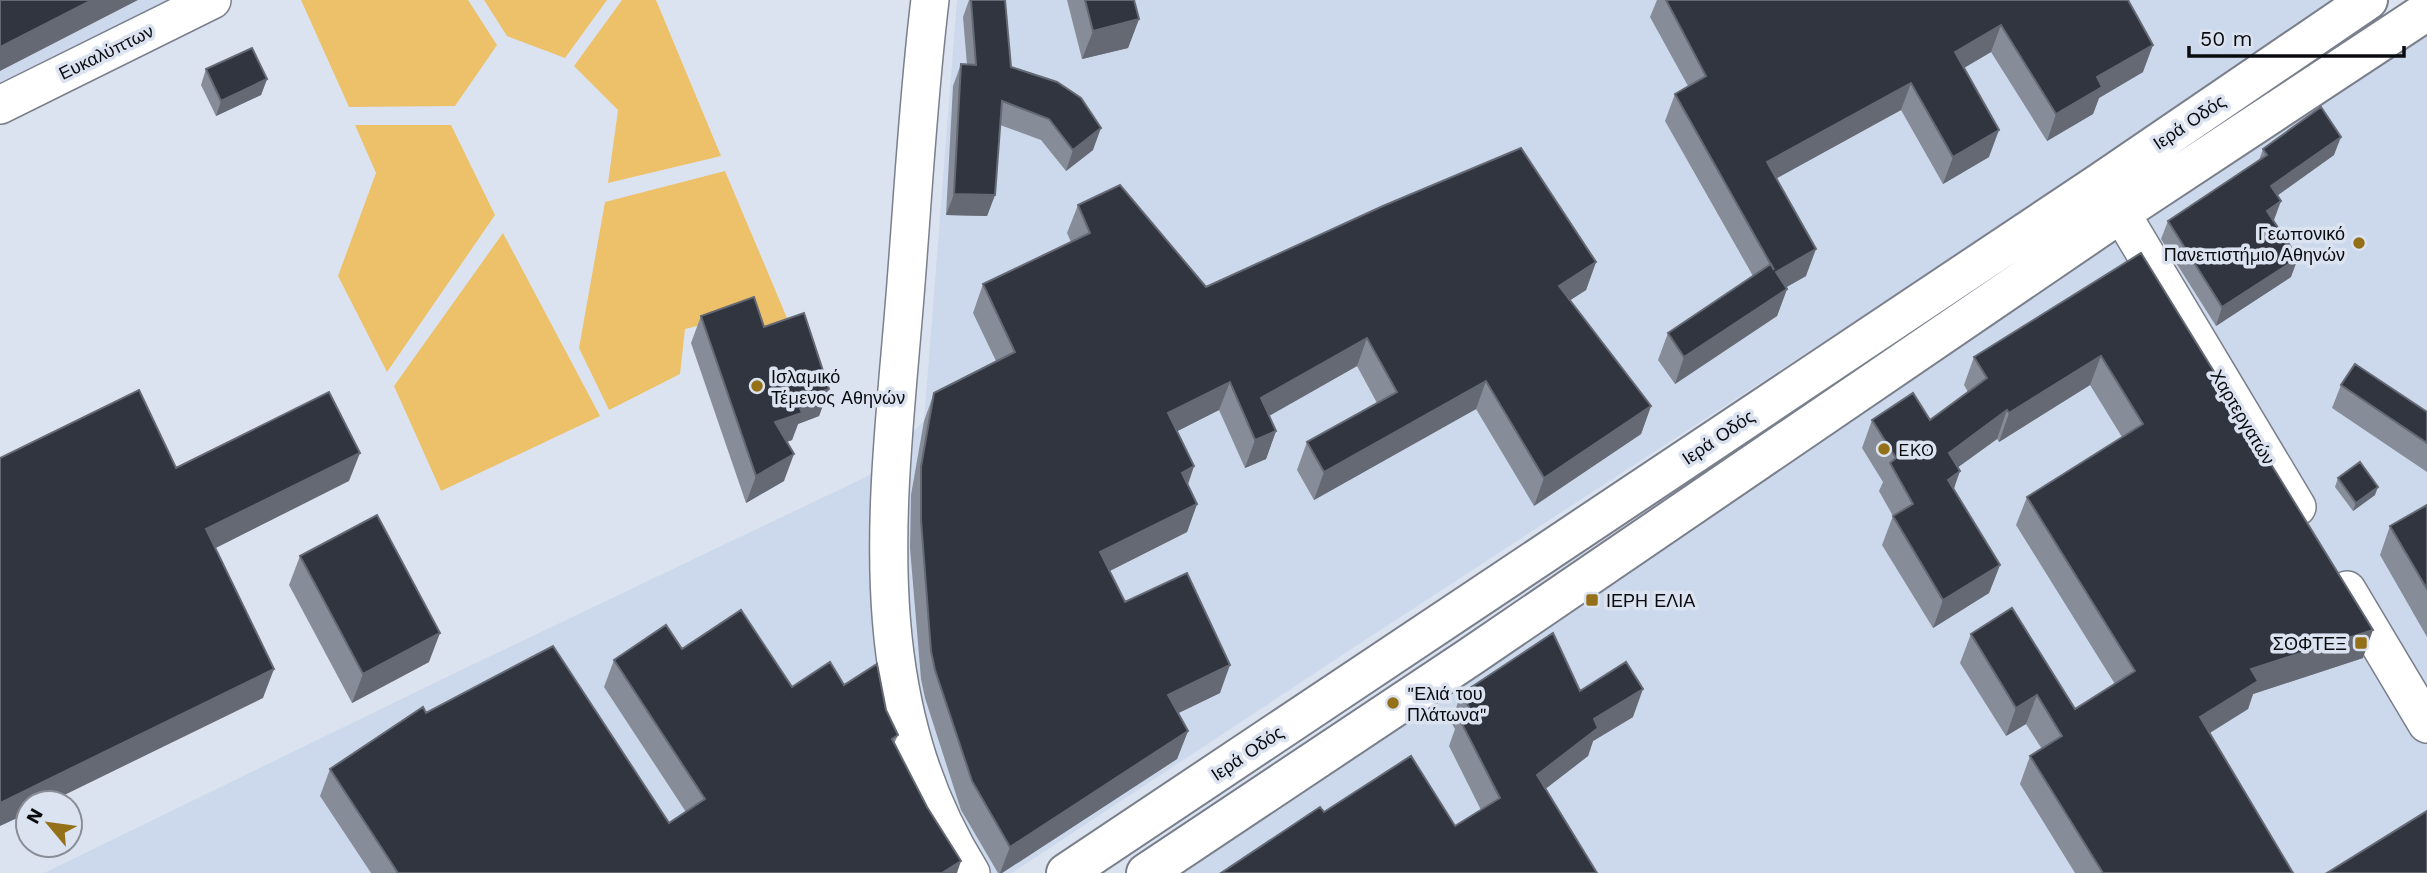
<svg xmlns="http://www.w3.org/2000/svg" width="2427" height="873" viewBox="0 0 2427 873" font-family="'Work Sans',sans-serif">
<rect width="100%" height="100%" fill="#dce3f0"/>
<!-- built -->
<path fill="#ccd8eb" d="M 0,0 L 180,0 L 0,89 Z
M 957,0 L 2339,0 L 2124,146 L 1362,642 L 1012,873 L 44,873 L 459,671 L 868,476 L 924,421 Z
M 2427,30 L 2427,873 L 1183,873 L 2104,247 Z"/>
<!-- green -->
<path fill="#ecc16a" d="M 301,0 L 468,0 L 497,45 L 455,106 L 349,107 Z
M 484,0 L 607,0 L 565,58 L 507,36 Z
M 622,0 L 656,0 L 721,156 L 608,183 L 618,110 L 574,66 Z
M 355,125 L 451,125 L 495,215 L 387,372 L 338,276 L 376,173 Z
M 725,171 L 787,318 L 756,330 L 751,312 L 685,329 L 680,374 L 609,410 L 579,348 L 605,202 Z
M 503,233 L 600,416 L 441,491 L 394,386 Z"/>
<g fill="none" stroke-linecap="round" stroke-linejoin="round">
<defs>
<path id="minor" d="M 930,0 C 918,98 913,197 905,296 C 889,496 858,692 971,873
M 0,105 L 212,0
M 2106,188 L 2297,507
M 2347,590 L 2427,724"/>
<path id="major" d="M 1066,873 L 2101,182 L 2368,0
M 1146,873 L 1470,657 L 2121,213 L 2427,11"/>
</defs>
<!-- minor casing -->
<use href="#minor" stroke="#797f8b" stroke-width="40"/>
<!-- major casing -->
<use href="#major" stroke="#797f8b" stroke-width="42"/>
<!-- minor -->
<use href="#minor" stroke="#fff" stroke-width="37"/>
<!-- major -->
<use href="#major" stroke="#fff" stroke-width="38"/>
</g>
<!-- wall -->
<path fill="#868c98" d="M 969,0 L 1005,0 L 1011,67 L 1093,150 L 1066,171 L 1041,140 L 1000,125 L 995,195 L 987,216 L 946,215 L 953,86 L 961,64 L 967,65 L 963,17 Z
M 1067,0 L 1134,0 L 1139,19 L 1128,48 L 1082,59 Z
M 1657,0 L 2128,0 L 2143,72 L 2099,98 L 2093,114 L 2047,141 L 1991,52 L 1964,68 L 1989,157 L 1943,184 L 1901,110 L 1777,178 L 1806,276 L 1786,287 L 1787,289 L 1777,316 L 1675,384 L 1658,360 L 1668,333 L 1753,276 L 1665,121 L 1675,94 L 1688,86 L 1650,17 Z
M 206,69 L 267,79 L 261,95 L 216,116 L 201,85 Z
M 2263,149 L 2334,155 L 2277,196 L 2273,220 L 2291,277 L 2216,326 L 2161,239 L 2168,221 L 2259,160 Z
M 1078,205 L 1206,287 L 1596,262 L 1586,290 L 1570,300 L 1651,406 L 1641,434 L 1534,506 L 1476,409 L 1314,500 L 1297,470 L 1307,442 L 1377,403 L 1357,366 L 1269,416 L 1276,431 L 1266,459 L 1245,468 L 1219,410 L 1177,431 L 1194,466 L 1188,485 L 1197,504 L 1187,532 L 1109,571 L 1125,602 L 1220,693 L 1178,713 L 1188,731 L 1177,759 L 1002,873 L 998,873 L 961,810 L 925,698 L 921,679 L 910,548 L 911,495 L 924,421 L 934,393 L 996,361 L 973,313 L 983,284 L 1071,242 L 1067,233 Z
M 2141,253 L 2363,658 L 2253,694 L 2248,709 L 2210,733 L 2293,873 L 2075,873 L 2020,784 L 2030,756 L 2042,749 L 2026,724 L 2006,736 L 1960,663 L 1971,634 L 2075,709 L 2115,684 L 2016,525 L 2027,497 L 2122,437 L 2090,385 L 1999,442 L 1997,439 L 1958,467 L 1954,489 L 2000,565 L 1989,593 L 1933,628 L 1882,545 L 1893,516 L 1879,491 L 1883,482 L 1862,448 L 1872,420 L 1930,420 L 1968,392 L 1964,385 L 1974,357 Z
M 701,316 L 764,327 L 829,389 L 819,416 L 798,424 L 792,440 L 787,442 L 784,481 L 746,503 L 691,343 Z
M 2341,385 L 2427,412 L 2427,472 L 2332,408 Z
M 2338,478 L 2375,495 L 2353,511 L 2335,487 Z
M 2427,505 L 2427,637 L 2380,555 L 2390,526 Z
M 300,556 L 429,662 L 352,703 L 289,585 Z
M 682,649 L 792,687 L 844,685 L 886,710 L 898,735 L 894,744 L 957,873 L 371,873 L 320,796 L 330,769 L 669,823 L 686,812 L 604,687 L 614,660 Z
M 1580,691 L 1633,717 L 1593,741 L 1588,756 L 1545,789 L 1597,873 L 1324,812 L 1455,826 L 1481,810 L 1449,746 L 1455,729 L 1451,722 L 1461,694 Z"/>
<!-- shaded-wall -->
<path fill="#646974" d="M 92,0 L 138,0 L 0,71 L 0,47 Z
M 1139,19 L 1128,48 L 1082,59 L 1093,31 Z
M 2001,25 L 1991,52 L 1945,79 L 1955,52 Z
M 2153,45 L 2143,72 L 2099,98 L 2093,114 L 2047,141 L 2056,114 L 2097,77 Z
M 267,79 L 261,95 L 216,116 L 221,101 Z
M 1911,83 L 1901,110 L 1757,189 L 1767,162 Z
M 1101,128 L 1093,150 L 1066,171 L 1073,150 Z
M 1999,130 L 1989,157 L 1943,184 L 1953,157 Z
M 2341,137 L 2334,155 L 2264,205 L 2271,186 Z
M 954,194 L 995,195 L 987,216 L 946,215 Z
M 2281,201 L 2274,220 L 2260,229 L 2267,211 Z
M 1816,249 L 1806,276 L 1766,299 L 1776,272 Z
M 2298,258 L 2291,277 L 2216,326 L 2222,307 Z
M 1596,262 L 1586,290 L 1549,314 L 1559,286 Z
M 1787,289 L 1777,316 L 1675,384 L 1684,357 Z
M 1367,338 L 1357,366 L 1251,426 L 1261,398 Z
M 2101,356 L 2090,385 L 1999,442 L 2009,413 Z
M 1486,381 L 1476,409 L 1314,500 L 1324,472 Z
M 1230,382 L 1219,410 L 1158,441 L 1168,413 Z
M 829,389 L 819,416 L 798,424 L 792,440 L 765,450 L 775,422 L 797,400 Z
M 1651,406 L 1641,434 L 1534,506 L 1544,478 Z
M 2007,410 L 1997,439 L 1939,481 L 1949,453 Z
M 1276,431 L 1266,459 L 1245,468 L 1255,440 Z
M 360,453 L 349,481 L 196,558 L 206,529 Z
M 794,454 L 784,481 L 746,503 L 756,476 Z
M 1194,466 L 1184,494 L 1182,473 Z
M 1960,471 L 1950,500 L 1948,480 Z
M 2378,487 L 2375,495 L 2353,511 L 2356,503 Z
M 1197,504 L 1187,532 L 1090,581 L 1100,552 Z
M 2000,565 L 1989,593 L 1933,628 L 1943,600 Z
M 2373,630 L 2363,658 L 2253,694 L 2248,709 L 2190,745 L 2200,717 L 2251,669 Z
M 440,633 L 429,662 L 352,703 L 363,674 Z
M 1230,665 L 1220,693 L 1158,723 L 1168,695 Z
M 274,669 L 263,698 L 48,803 L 28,803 L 28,813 L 0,826 L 0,803 Z
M 1643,689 L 1633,717 L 1593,741 L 1588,756 L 1526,804 L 1537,775 L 1594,719 Z
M 2037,695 L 2026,724 L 2006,736 L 2016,708 Z
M 1188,731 L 1177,759 L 1002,873 L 1000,873 L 1010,847 Z
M 961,861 L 957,873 L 942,873 Z"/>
<!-- building -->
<path fill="#30353f" stroke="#646974" stroke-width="2" d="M 0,0 L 92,0 L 0,47 Z
M 971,0 L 1005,0 L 1011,67 L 1057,82 L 1081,98 L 1101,128 L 1073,150 L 1049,119 L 1002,101 L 995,195 L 954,194 L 961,64 L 976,65 Z
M 1085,0 L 1134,0 L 1139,19 L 1093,31 Z
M 1666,0 L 2128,0 L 2153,45 L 2097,77 L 2102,87 L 2056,114 L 2001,25 L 1955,52 L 1999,130 L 1953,157 L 1911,83 L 1767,162 L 1816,249 L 1776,272 L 1787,289 L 1684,357 L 1668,333 L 1771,264 L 1774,270 L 1675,94 L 1706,76 Z
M 252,48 L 267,79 L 221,101 L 206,69 Z
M 2321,107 L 2341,137 L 2271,186 L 2281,201 L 2267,211 L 2298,258 L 2222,307 L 2168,221 L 2267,155 L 2263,149 Z
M 1521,148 L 1596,262 L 1559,286 L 1651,406 L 1544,478 L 1486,381 L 1324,472 L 1307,442 L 1397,392 L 1367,338 L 1261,398 L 1276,431 L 1255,440 L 1230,382 L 1168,413 L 1194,466 L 1182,473 L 1197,504 L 1100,552 L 1125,602 L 1187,573 L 1230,665 L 1168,695 L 1188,731 L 1010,847 L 972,781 L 935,670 L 931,651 L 921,520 L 921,467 L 934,393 L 1015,352 L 983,284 L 1090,233 L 1078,205 L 1120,185 L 1206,287 L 1383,206 Z
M 2141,253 L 2373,630 L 2251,669 L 2258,681 L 2200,717 L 2293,873 L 2103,873 L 2030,756 L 2062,736 L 2037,695 L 2016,708 L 1971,634 L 2012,608 L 2075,709 L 2135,671 L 2027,497 L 2143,424 L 2101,356 L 2009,413 L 2007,410 L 1949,453 L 1960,471 L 1948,480 L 2000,565 L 1943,600 L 1893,516 L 1913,504 L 1890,463 L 1896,458 L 1872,420 L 1913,393 L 1930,420 L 1987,378 L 1974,357 Z
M 754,297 L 764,327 L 804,313 L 829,389 L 797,400 L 802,413 L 775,422 L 794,454 L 756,476 L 701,316 Z
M 2355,364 L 2427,412 L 2427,443 L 2341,385 Z
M 139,390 L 176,468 L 329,392 L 360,453 L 206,529 L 274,669 L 0,803 L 0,458 Z
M 2360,462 L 2378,487 L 2356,503 L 2338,478 Z
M 2427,505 L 2427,589 L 2390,526 Z
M 377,515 L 440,633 L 363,674 L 300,556 Z
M 741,610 L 792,687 L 830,662 L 844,685 L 877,664 L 886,710 L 898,735 L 892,739 L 927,807 L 961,861 L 942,873 L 398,873 L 330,769 L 423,707 L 426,713 L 553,646 L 669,823 L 705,799 L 614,660 L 666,625 L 682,649 Z
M 1553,633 L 1580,691 L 1626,662 L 1643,689 L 1594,719 L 1598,728 L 1537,775 L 1597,873 L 1221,873 L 1320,807 L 1324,812 L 1411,756 L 1455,826 L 1500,798 L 1459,718 L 1472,712 L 1461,694 Z
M 2427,811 L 2427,873 L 2327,873 Z"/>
<!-- markers -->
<g fill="#947018" stroke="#dce3f0" stroke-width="2.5">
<circle cx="2359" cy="243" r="7"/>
<circle cx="757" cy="386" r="7"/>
<circle cx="1884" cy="449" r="7"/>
<rect x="1585" y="593" width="14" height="14" rx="3.5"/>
<rect x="2354" y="636" width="14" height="14" rx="3.5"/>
<circle cx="1393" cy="703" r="7"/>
</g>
<g text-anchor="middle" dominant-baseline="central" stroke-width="7" stroke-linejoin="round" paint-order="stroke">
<!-- street labels -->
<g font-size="18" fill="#090b0f" stroke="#dce3f0">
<text transform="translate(106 52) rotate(-26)">Ευκαλύπτων</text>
<text transform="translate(2189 122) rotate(-34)">Ιερά Οδός</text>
<text transform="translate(2243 417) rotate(59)">Χαρτεργατών</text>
<text transform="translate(1718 437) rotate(-34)">Ιερά Οδός</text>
<text transform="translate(1247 753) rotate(-34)">Ιερά Οδός</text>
</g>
<!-- poi labels -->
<g font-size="18" fill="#090b0f" stroke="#dce3f0" text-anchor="start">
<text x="2345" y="233" text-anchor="end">Γεωπονικό<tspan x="2345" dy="21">Πανεπιστήμιο Αθηνών</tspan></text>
<text x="771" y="376">Ισλαμικό<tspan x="771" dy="21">Τέμενος Αθηνών</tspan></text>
<text x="1898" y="449">EKO</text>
<text x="1606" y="600">ΙΕΡΗ ΕΛΙΑ</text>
<text x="2347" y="643" text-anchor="end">ΣΟΦΤΕΞ</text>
<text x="1407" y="693">"Ελιά του<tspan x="1407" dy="21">Πλάτωνα"</tspan></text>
</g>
</g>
<!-- north arrow -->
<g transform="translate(49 824) rotate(299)"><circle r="33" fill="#dce3f0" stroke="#888d96" stroke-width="2"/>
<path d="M0-5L12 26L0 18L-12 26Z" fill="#947018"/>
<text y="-10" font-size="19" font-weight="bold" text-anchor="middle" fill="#090b0f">N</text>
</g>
<!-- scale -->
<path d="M2189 46v10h215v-10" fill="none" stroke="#090b0f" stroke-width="3.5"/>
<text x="2200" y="46" font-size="21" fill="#090b0f" stroke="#dce3f0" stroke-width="5" paint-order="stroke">50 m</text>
</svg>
